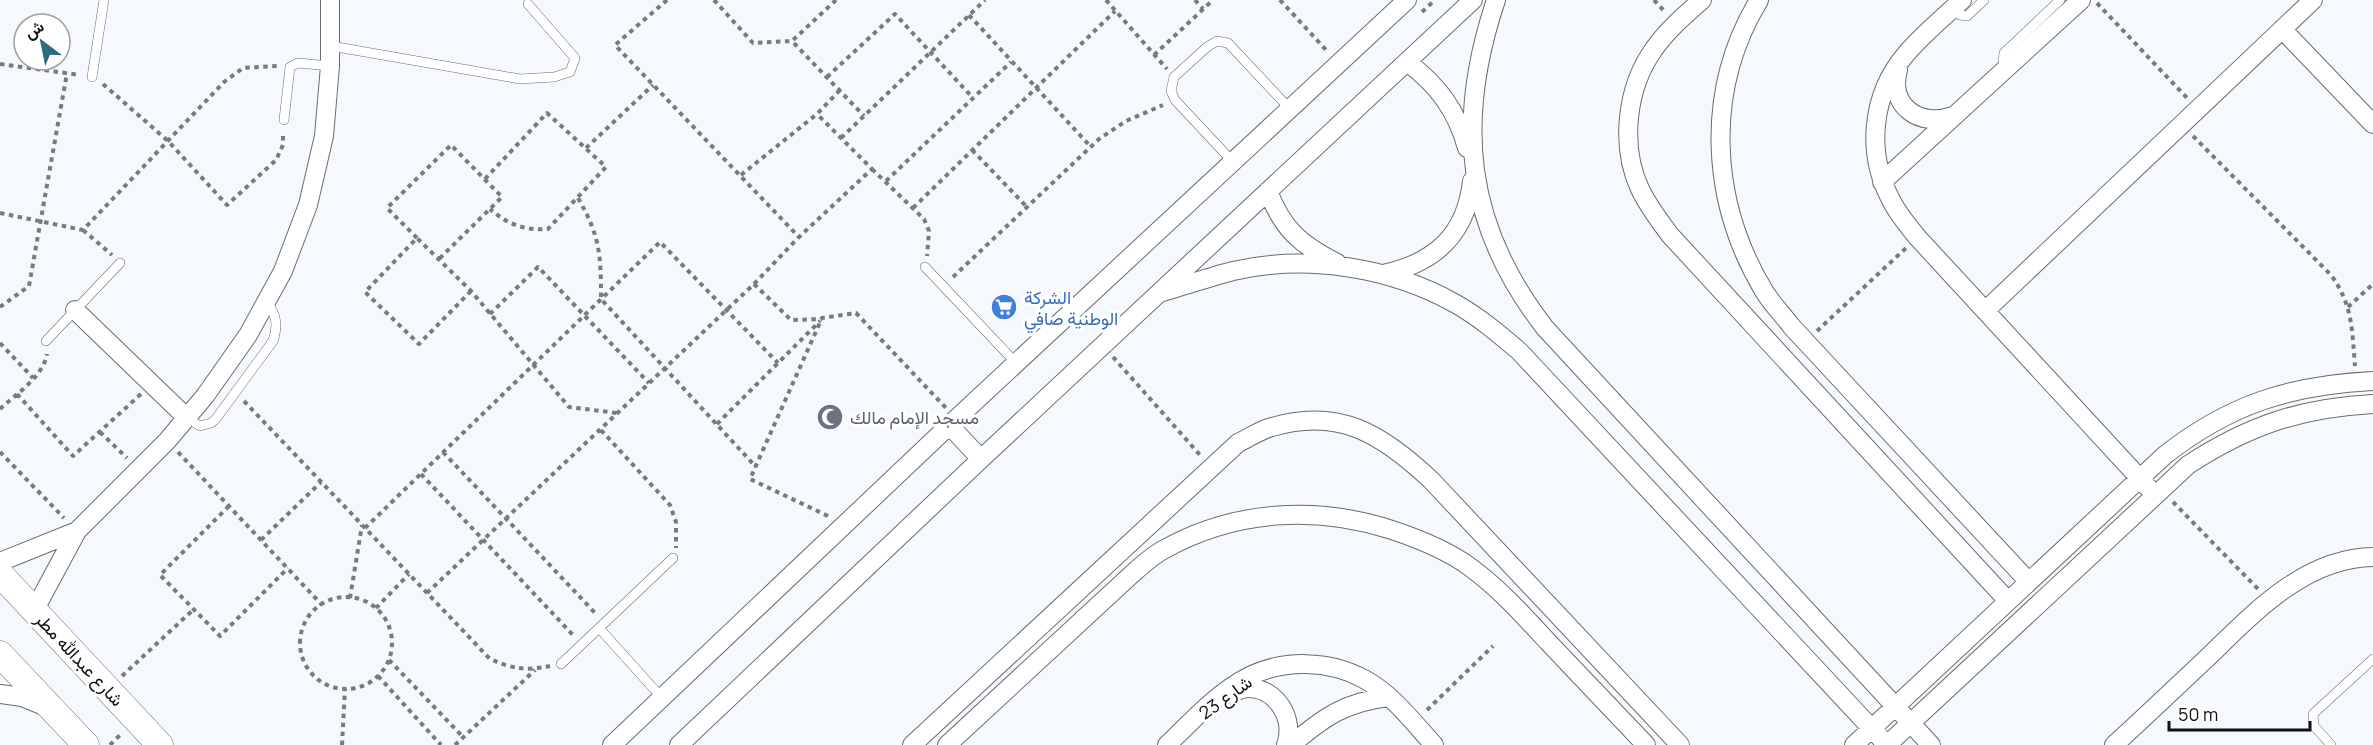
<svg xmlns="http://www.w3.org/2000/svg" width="2373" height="745" viewBox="0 0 2373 745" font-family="Manrope,Vazirmatn,sans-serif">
<rect width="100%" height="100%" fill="#f5f8fd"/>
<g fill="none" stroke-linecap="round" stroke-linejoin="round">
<defs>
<path id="lane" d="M 1954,8 L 1960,15 L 1967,16 L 1984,0
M 331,46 L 520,79 L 554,77 L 570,72 L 575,58 L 528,4
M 2008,67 L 2003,61 L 2004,53 L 2060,0
M 92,77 L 104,0
M 284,120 L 290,67 L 298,63 L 330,66
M 1233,162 L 1175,100 L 1171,91 L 1174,77 L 1207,47 L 1217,41 L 1228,43 L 1290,109
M 925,267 L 1016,363
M 46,341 L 120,263
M 187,418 L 200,426 L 211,423 L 215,420 L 273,341 C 278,326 277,315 267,303
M 599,628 L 662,698
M 561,664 L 673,558
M 2331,745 L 2314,726 L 2313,714 L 2373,659"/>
<path id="street" d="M 1496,0 C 1455,122 1465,225 1545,328 L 1931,745
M 1702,0 C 1685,15 1667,30 1654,49 C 1626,88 1620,146 1640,189 C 1648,206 1659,220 1670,235 L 2008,601
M 1759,0 C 1704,91 1710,201 1764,291 C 1772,304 1783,315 1792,327 L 2029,582
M 1962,0 C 1943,18 1923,34 1906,54 C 1871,95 1866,153 1891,200 C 1898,214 1908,226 1918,238 L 2155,495
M 2282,29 L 2373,124
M 1407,62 C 1438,85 1457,111 1467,148
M 1898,70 C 1888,106 1920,128 1953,116
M 1882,182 L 2081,0
M 1268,191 C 1283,230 1301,245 1337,263
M 1383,274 C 1435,263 1466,235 1472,181
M 1163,292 C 1186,285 1210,277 1233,271 C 1306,254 1391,267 1456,304 C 1479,317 1499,334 1519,351 L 1887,745
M 75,310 L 187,418
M 1985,311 L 2313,0
M 949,425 L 981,459
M 0,562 L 77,531
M 34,611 L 77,531 L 167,441 L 205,396 L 248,335 L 283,271 L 308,205 L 324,136 L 330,66 L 330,0
M 0,694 L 22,697 L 44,706
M 1230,694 C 1235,692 1242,688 1248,688 C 1277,688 1295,719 1286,745
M 612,745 L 956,419 L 1407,0
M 679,745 L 981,459 L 1473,0
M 912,745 L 1238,443 C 1249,438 1260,430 1272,427 C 1340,407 1383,435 1431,480 L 1680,745
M 947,745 L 1131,575 C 1141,566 1152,556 1163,550 C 1234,510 1316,505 1392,530 C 1419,539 1447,550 1470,567 C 1500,589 1524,616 1549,643 C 1581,677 1614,711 1646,745
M 1167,745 C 1192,721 1217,693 1248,677 C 1283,659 1329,660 1364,679 C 1392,694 1413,722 1434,745
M 1291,745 C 1324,717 1345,702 1389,697
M 1854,745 L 2165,455 C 2230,404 2291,385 2373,381
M 1887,745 L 2188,465 C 2249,425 2301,408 2373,404
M 2114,745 C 2145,717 2175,688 2205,660 C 2252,615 2303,558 2373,557"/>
<path id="secondary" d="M 0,574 L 160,745
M 0,654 L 86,745"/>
</defs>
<!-- lane casing -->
<use href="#lane" stroke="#696c70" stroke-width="10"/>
<!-- street casing -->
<use href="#street" stroke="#696c70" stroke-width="20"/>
<!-- secondary casing -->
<use href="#secondary" stroke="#696c70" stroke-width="27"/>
<!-- path -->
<path stroke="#787a7d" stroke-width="4" stroke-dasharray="4.5 4.5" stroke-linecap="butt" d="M 667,0 L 615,45 L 799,237 L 872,169 L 817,114
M 714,0 L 753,43 L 792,41
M 836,0 L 792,41 L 864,116
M 1106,0 L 1167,69
M 1195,0 L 1203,9
M 1280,0 L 1328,52
M 1654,0 L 1665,12
M 2097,3 L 2187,98
M 1422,12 L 1435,0
M 969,15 L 1091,147
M 1154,55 L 1213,0
M 0,64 L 80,75
M 827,77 L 895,14 L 973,98
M 103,84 L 168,141 L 227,205 L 276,160 L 283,145 L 283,133
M 2193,136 L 2331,275 C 2353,305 2352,331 2355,366
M 841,138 L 985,0
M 586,148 L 653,85
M 972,150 L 1027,207
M 872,169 L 924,219 L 929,231 L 927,256
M 741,175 L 817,114 L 840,90
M 485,179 L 547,113 L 606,167 L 548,229 C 525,231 507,224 490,209
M 886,181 L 1011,62
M 578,198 C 600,236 601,255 601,299 L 756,467
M 913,208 L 1115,11
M 0,213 L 83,230 L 224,82 L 243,68 L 278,66
M 83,230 L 112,255
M 417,238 L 387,208 L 451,145 L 502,197 L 438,260
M 953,277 L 1099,139 L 1126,121 L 1163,105
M 754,284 L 791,320 L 822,319
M 471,291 L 419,344 L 365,292 L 417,238 L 471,291 L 569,407 L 617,413
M 0,307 L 29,286 L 67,73
M 2348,307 L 2373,284
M 490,314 L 538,267 L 649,383
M 1817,331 L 1906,248
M 0,343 L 33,378
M 1113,357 L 1200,455
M 17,394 L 73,456 L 141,394
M 244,401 L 490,659 C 513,669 525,671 550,666
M 0,409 C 16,394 43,377 47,354
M 717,424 L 820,321
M 601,430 L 670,505 L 676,522 L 676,548
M 100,432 L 127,458
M 0,452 L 64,518
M 178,452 L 322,605
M 443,452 L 597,615
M 421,474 L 573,635
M 2173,502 L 2258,589
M 229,506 L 160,575 L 220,636 L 288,568
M 828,516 L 750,479 L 822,318 L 856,313 L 946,408
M 365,528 L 660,242 L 778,363
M 261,540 L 321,482
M 427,593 L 754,284 L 799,237
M300 643a46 46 0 1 1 92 0a46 46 0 1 1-92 0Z
M 350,598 L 362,525
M 376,608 L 409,574
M 389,660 L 463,737
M 122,676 L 194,609
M 378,676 L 441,745
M 1427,710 L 1493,646
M 110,745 L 122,733
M 342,745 L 345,689
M 455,745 L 535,670"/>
<!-- lane -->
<use href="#lane" stroke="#fff" stroke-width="9"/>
<!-- street -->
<use href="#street" stroke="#fff" stroke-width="18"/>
<!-- secondary -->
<use href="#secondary" stroke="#fff" stroke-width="26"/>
</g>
<!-- icons -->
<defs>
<symbol id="supermarket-disc" viewBox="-11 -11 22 22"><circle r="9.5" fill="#3f7fe0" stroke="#fff"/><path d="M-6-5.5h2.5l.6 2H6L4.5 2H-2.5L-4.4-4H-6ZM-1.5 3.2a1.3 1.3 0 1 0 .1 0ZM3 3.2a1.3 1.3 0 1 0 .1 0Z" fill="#fff"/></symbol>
<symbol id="mosque-disc" viewBox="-11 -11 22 22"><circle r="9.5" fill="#6b7280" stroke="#fff"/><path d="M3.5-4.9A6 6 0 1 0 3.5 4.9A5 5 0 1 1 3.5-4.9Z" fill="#fff"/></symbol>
</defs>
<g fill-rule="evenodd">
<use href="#supermarket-disc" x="989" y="292" width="30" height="30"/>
<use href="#mosque-disc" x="815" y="402" width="30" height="30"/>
</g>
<g text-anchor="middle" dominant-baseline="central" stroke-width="6" stroke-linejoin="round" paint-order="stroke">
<!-- shop labels -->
<g font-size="18" fill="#366cbe" stroke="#fff" text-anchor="start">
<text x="1024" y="297">الشركة<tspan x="1024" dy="21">الوطنية صافي</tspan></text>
</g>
<!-- worship labels -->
<g font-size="18" fill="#5b616d" stroke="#fff" text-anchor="start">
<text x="850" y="417">مسجد الإمام مالك</text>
</g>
<!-- street labels -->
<g font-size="18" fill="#0f1011" stroke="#fff">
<text transform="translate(80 659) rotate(47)">شارع عبدالله مطر</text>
<text transform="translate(1225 697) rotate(-36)">شارع 23</text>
</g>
</g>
<!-- north arrow -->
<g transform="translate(42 42) rotate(328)"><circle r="28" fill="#ffffff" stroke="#9f9fa0" stroke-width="1.5"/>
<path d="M0-4.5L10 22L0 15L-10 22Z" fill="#2d6980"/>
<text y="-9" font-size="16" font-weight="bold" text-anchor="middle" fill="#0f1011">ش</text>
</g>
<!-- scale -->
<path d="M2169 721v9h141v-9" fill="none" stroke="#0f1011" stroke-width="3"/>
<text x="2178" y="721" font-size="18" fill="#0f1011" stroke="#ffffff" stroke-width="4.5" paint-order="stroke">50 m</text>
</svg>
